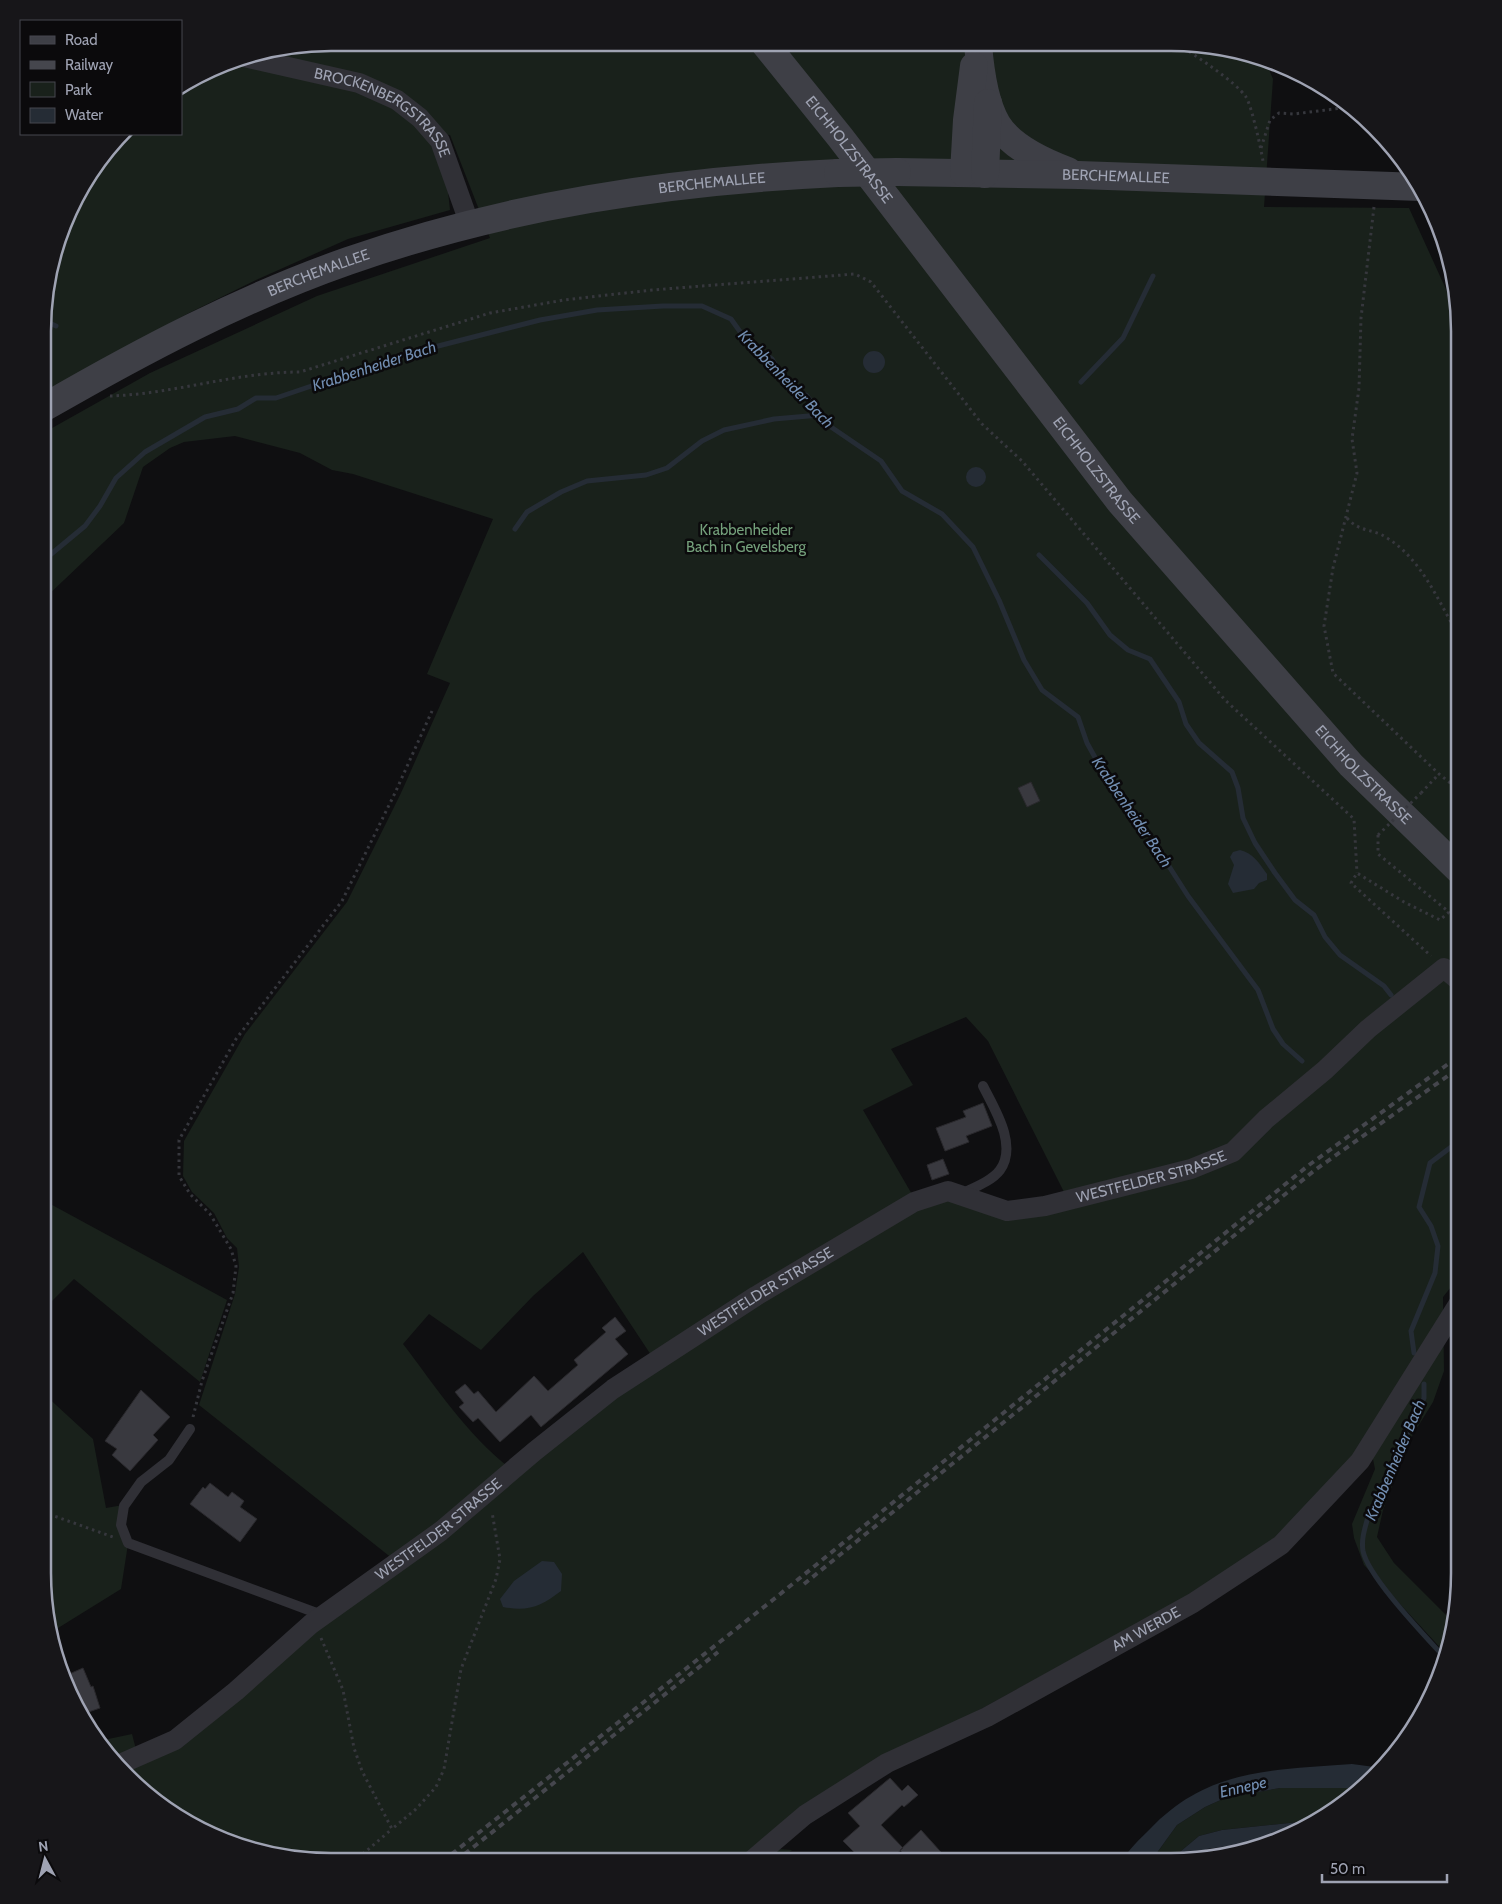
<svg xmlns="http://www.w3.org/2000/svg" width="1502" height="1904" viewBox="0 0 1502 1904" font-family="Cabin,sans-serif">
<rect width="100%" height="100%" fill="#0f0f11"/>
<!-- green -->
<path fill="#19211b" d="M 331,43 L 1209,45 L 1265,60 L 1273,79 L 1264,207 L 1409,208 L 1450,298 L 1455,298 L 1459,331 L 1459,1277 L 1443,1297 L 1444,1371 L 1433,1402 L 1409,1441 L 1383,1510 L 1377,1537 L 1394,1563 L 1454,1623 L 1447,1655 L 1364,1565 L 1354,1538 L 1352,1524 L 1375,1469 L 1371,1449 L 1251,1561 L 886,1761 L 778,1849 L 792,1850 L 779,1861 L 312,1861 L 239,1846 L 171,1813 L 127,1777 L 99,1741 L 132,1734 L 139,1761 L 675,1353 L 925,1203 L 952,1201 L 1003,1214 L 1230,1150 L 1066,1196 L 988,1041 L 966,1017 L 891,1049 L 913,1085 L 863,1110 L 913,1196 L 653,1358 L 583,1252 L 533,1296 L 481,1350 L 429,1314 L 403,1344 C 436,1387 467,1435 510,1468 L 393,1559 L 199,1405 L 235,1294 L 239,1267 L 237,1248 L 227,1238 L 214,1213 L 192,1192 L 183,1176 L 184,1141 L 245,1034 L 347,902 L 401,793 L 450,683 L 427,674 L 493,519 L 353,474 L 332,470 L 300,453 L 235,436 L 184,442 L 170,448 L 143,467 L 124,523 L 44,599 L 45,432 L 150,373 L 317,296 L 490,238 L 450,135 L 424,132 L 446,173 L 450,210 L 348,239 L 256,280 L 187,314 L 45,393 L 45,293 L 81,187 L 125,134 L 181,134 L 181,91 L 238,58 Z
M 43,1200 L 227,1300 L 200,1382 L 74,1279 L 43,1310 Z
M 43,1393 L 93,1439 L 106,1508 L 123,1505 L 128,1544 L 121,1589 L 50,1633 L 43,1573 Z
M 1280,1788 L 1361,1788 L 1319,1820 L 1222,1830 L 1199,1836 L 1169,1861 L 1151,1861 L 1177,1825 L 1205,1807 L 1225,1798 Z"/>
<!-- water -->
<path fill="#252c35" d="M863 362a11 11 0 1 1 22 0a11 11 0 1 1-22 0Z
M966 477a10 10 0 1 1 20 0a10 10 0 1 1-20 0Z
M 1240,850 C 1253,853 1259,863 1267,874 L 1267,880 L 1259,883 L 1254,889 L 1233,893 L 1228,884 L 1234,865 L 1230,857 L 1233,852 Z
M 542,1561 L 554,1562 L 562,1574 L 561,1591 C 541,1606 529,1612 503,1607 L 500,1599 L 514,1581 Z
M 1352,1764 L 1382,1768 L 1375,1777 L 1361,1788 L 1280,1788 L 1225,1798 L 1205,1807 L 1177,1825 L 1151,1861 L 1122,1861 C 1129,1849 1140,1839 1150,1829 C 1208,1768 1273,1770 1352,1764 Z
M 1319,1820 L 1277,1839 L 1207,1849 L 1189,1861 L 1169,1861 L 1199,1836 L 1222,1830 Z"/>
<g fill="none" stroke-linecap="round" stroke-linejoin="round">
<!-- stream -->
<path stroke="#252c35" stroke-width="5" d="M 45,321 L 56,326
M 1081,382 L 1123,338 L 1153,276
M 515,529 L 527,512 L 561,492 L 587,481 L 646,475 L 667,468 L 702,441 L 724,430 L 774,419 L 820,415
M 1039,555 L 1087,603 L 1110,635 L 1128,650 L 1150,659 L 1179,702 L 1186,724 L 1199,743 L 1232,772 L 1238,788 L 1243,818 L 1255,843 L 1275,873 L 1295,900 L 1314,915 L 1325,937 L 1340,955 L 1384,986 L 1391,995
M 44,560 L 85,526 L 100,506 L 116,478 L 145,452 L 205,417 L 238,409 L 256,398 L 276,398 L 403,355 L 540,320 L 597,310 L 663,306 L 702,306 L 731,319 L 746,340 L 772,359 L 786,383 L 807,396 L 831,427 L 881,461 L 902,491 L 942,514 L 973,547 L 999,600 L 1024,660 L 1042,690 L 1078,717 L 1087,743 L 1111,786 L 1140,821 L 1188,896 L 1258,990 L 1273,1029 L 1283,1044 L 1302,1061
M 1414,1353 L 1411,1331 L 1435,1273 L 1438,1246 L 1431,1226 L 1419,1207 L 1430,1163 L 1459,1141
M 1424,1384 L 1424,1398 L 1368,1517 C 1365,1528 1361,1539 1363,1551 C 1368,1577 1426,1637 1445,1658"/>
</g>
<!-- building -->
<path fill="#39393f" stroke="#2a292d" d="M 1031,782 L 1040,801 L 1027,807 L 1018,788 Z
M 983,1103 L 992,1126 L 966,1136 L 969,1142 L 945,1151 L 936,1128 L 966,1117 L 963,1111 Z
M 943,1159 L 949,1174 L 932,1180 L 927,1165 Z
M 615,1317 L 626,1331 L 615,1339 L 628,1354 L 541,1427 L 531,1415 L 500,1442 L 478,1418 L 473,1422 L 459,1407 L 464,1403 L 455,1392 L 465,1384 L 474,1394 L 478,1391 L 496,1412 L 534,1376 L 548,1391 L 578,1365 L 574,1360 L 606,1332 L 602,1328 Z
M 141,1390 L 170,1417 L 153,1435 L 158,1440 L 130,1471 L 112,1455 L 117,1449 L 105,1441 Z
M 210,1483 L 228,1497 L 232,1492 L 244,1501 L 240,1507 L 257,1519 L 240,1542 L 190,1504 L 203,1487 L 205,1489 Z
M 83,1668 L 91,1687 L 93,1686 L 100,1708 L 80,1715 L 67,1675 Z
M 890,1778 L 902,1791 L 908,1785 L 918,1795 L 904,1807 L 902,1805 L 881,1825 L 903,1848 L 889,1861 L 863,1861 L 843,1841 L 860,1826 L 848,1813 Z
M 921,1830 L 949,1861 L 910,1861 L 900,1850 Z"/>
<g fill="none" stroke-linecap="round" stroke-linejoin="round">
<!-- path -->
<path stroke="#36373d" stroke-width="3" stroke-dasharray="2.5 4" stroke-linecap="butt" d="M 1178,45 C 1194,54 1237,83 1246,97 C 1252,107 1261,149 1263,161
M 1261,148 L 1270,120 L 1279,113 L 1294,114 L 1350,107
M 1374,207 L 1361,318 L 1359,388 L 1352,439 L 1357,473 L 1333,568 L 1324,626 L 1333,673 L 1439,774 L 1459,790
M 110,396 C 174,394 236,372 300,372 L 490,313 L 564,300 L 652,290 L 855,274 L 871,282 L 982,424 L 1022,461 L 1225,700 L 1354,819 L 1357,873
M 1347,518 C 1360,533 1373,528 1387,538 C 1422,559 1439,603 1459,636
M 1421,793 L 1439,774
M 1378,835 L 1378,854 L 1449,912 L 1440,920 L 1404,902 L 1357,873 L 1351,883 L 1431,956
M 193,1417 L 202,1381 L 233,1293 L 236,1266 L 231,1249 L 210,1214 L 190,1194 L 179,1176 L 179,1140 L 236,1039 L 342,901 L 395,793 L 432,711
M 43,1512 L 113,1537
M 321,1638 L 343,1690 L 354,1748 L 362,1771 L 392,1829 L 416,1809 L 436,1787 L 444,1769 L 461,1669 L 496,1579 L 500,1559 L 492,1512
M 362,1861 L 364,1853 L 392,1829
M 389,1861 L 391,1860"/>
<!-- lane -->
<path stroke="#303036" stroke-width="10" d="M 961,1194 C 973,1188 992,1181 1000,1170 C 1018,1145 994,1108 983,1086
M 190,1429 L 169,1460 L 141,1482 L 124,1506 L 121,1525 L 128,1543 L 322,1615"/>
<!-- street -->
<g stroke="#303036" stroke-width="20">
<path id="s1" d="M 244,57 L 359,83 L 397,100 L 420,118 L 440,141 L 470,225"/>
<path id="s2" d="M 118,1765 L 175,1740 L 236,1691 L 311,1624 L 441,1531 L 535,1451 L 613,1389 L 756,1296 L 914,1202 L 948,1191 L 1007,1211 L 1045,1206 L 1191,1169 L 1233,1152 L 1266,1119 L 1325,1070 L 1368,1029 L 1444,968 L 1459,981"/>
<path id="s3" d="M 751,1861 L 805,1815 L 887,1763 L 987,1717 L 1193,1603 L 1281,1545 L 1360,1461 L 1459,1303"/>
</g>
<!-- secondary -->
<g stroke="#3e3f46" stroke-width="28">
<path id="s4" d="M 765,44 L 840,137 L 1120,502 L 1351,765 L 1459,870"/>
<path d="M 978,44 C 980,69 984,102 997,124 C 1011,147 1044,162 1068,171"/>
<path id="s5" d="M 897,172 L 1079,175 L 1421,187"/>
<path d="M 964,173 L 967,120 L 974,66"/>
<path d="M 985,174 L 988,103"/>
<path id="s6" d="M 45,407 C 142,351 242,298 348,261 C 508,205 669,181 838,173"/>
</g>
<!-- rail -->
<path stroke="#45464d" stroke-width="4" stroke-dasharray="6 5" stroke-linecap="butt" d="M 804,1584 L 1315,1170 L 1459,1068
M 443,1861 L 774,1599 L 1309,1165 L 1459,1056
M 456,1861 L 718,1652"/>
<!-- path-bridge -->
<path stroke="#36373d" stroke-width="3" stroke-dasharray="2.5 4" stroke-linecap="butt" d="M 1378,835 L 1421,793"/>
<!-- secondary-bridge -->
<path stroke="#3e3f46" stroke-width="28" d="M 838,173 L 897,172"/>
</g>
<g text-anchor="middle" dominant-baseline="central" stroke-width="5" stroke-linejoin="round" paint-order="stroke">
<!-- street labels -->
<g font-size="15" fill="#9fa3b3" stroke="#0b0a0c">
<text stroke="none"><textPath href="#s1" startOffset="154">BROCKENBERGSTRASSE</textPath></text>
<text stroke="none"><textPath href="#s4" startOffset="135">EICHHOLZSTRASSE</textPath></text>
<text stroke="none"><textPath href="#s5" startOffset="219">BERCHEMALLEE</textPath></text>
<text stroke="none"><textPath href="#s6" startOffset="710">BERCHEMALLEE</textPath></text>
<text stroke="none"><textPath href="#s6" startOffset="305">BERCHEMALLEE</textPath></text>
<text stroke="none"><textPath href="#s4" startOffset="540">EICHHOLZSTRASSE</textPath></text>
<text stroke="none"><textPath href="#s4" startOffset="945">EICHHOLZSTRASSE</textPath></text>
<text stroke="none"><textPath href="#s2" startOffset="1225">WESTFELDER STRASSE</textPath></text>
<text stroke="none"><textPath href="#s2" startOffset="805">WESTFELDER STRASSE</textPath></text>
<text stroke="none"><textPath href="#s2" startOffset="400">WESTFELDER STRASSE</textPath></text>
<text stroke="none"><textPath href="#s3" startOffset="460">AM WERDE</textPath></text>
</g>
<!-- park labels -->
<g font-size="15" fill="#74a07b" stroke="#0b0a0c">
<text x="746" y="530">Krabbenheider<tspan x="746" dy="17">Bach in Gevelsberg</tspan></text>
</g>
<!-- water labels -->
<g font-size="16" font-style="italic" fill="#728eb2" stroke="#0b0a0c">
<text transform="translate(374 366) rotate(-18)">Krabbenheider Bach</text>
<text transform="translate(786 379) rotate(46)">Krabbenheider Bach</text>
<text transform="translate(1132 812) rotate(56)">Krabbenheider Bach</text>
<text transform="translate(1395 1460) rotate(-67)">Krabbenheider Bach</text>
<text transform="translate(1243 1787) rotate(-13)">Ennepe</text>
</g>
</g>
<!-- crop -->
<path d="M0 0H1502V1904H0ZM331 51H1171A280 280 0 0 1 1451 331V1573A280 280 0 0 1 1171 1853H331A280 280 0 0 1 51 1573V331A280 280 0 0 1 331 51Z" fill="#171619" fill-rule="evenodd"/>
<path fill="none" stroke="#9fa3b3" stroke-width="2.5" d="M331 51H1171A280 280 0 0 1 1451 331V1573A280 280 0 0 1 1171 1853H331A280 280 0 0 1 51 1573V331A280 280 0 0 1 331 51Z"/>
<!-- legend -->
<rect x="20" y="20" width="162" height="115" fill="#0b0a0c" stroke="#46474f"/>
<rect x="30" y="36" width="25" height="8" fill="#3e3f46" stroke="#46474f"/>
<text x="65" y="45" font-size="15" fill="#9fa3b3">Road</text>
<rect x="30" y="61" width="25" height="8" fill="#45464d" stroke="#46474f"/>
<text x="65" y="70" font-size="15" fill="#9fa3b3">Railway</text>
<rect x="30" y="82" width="25" height="15" fill="#19211b" stroke="#46474f"/>
<text x="65" y="95" font-size="15" fill="#9fa3b3">Park</text>
<rect x="30" y="108" width="25" height="15" fill="#252c35" stroke="#46474f"/>
<text x="65" y="120" font-size="15" fill="#9fa3b3">Water</text>
<!-- north arrow -->
<g transform="translate(45 1859) rotate(353)" stroke="#0b0a0c" stroke-width="4" paint-order="stroke">
<path d="M0-4L9 19L0 12L-9 19Z" fill="#9fa3b3"/>
<text y="-8" font-size="14" font-weight="bold" text-anchor="middle" fill="#9fa3b3">N</text>
</g>
<!-- scale -->
<path d="M1322 1874v8h125v-8" fill="none" stroke="#9fa3b3" stroke-width="2.5"/>
<text x="1330" y="1874" font-size="15" fill="#9fa3b3" stroke="#0b0a0c" stroke-width="4" paint-order="stroke">50 m</text>
</svg>
